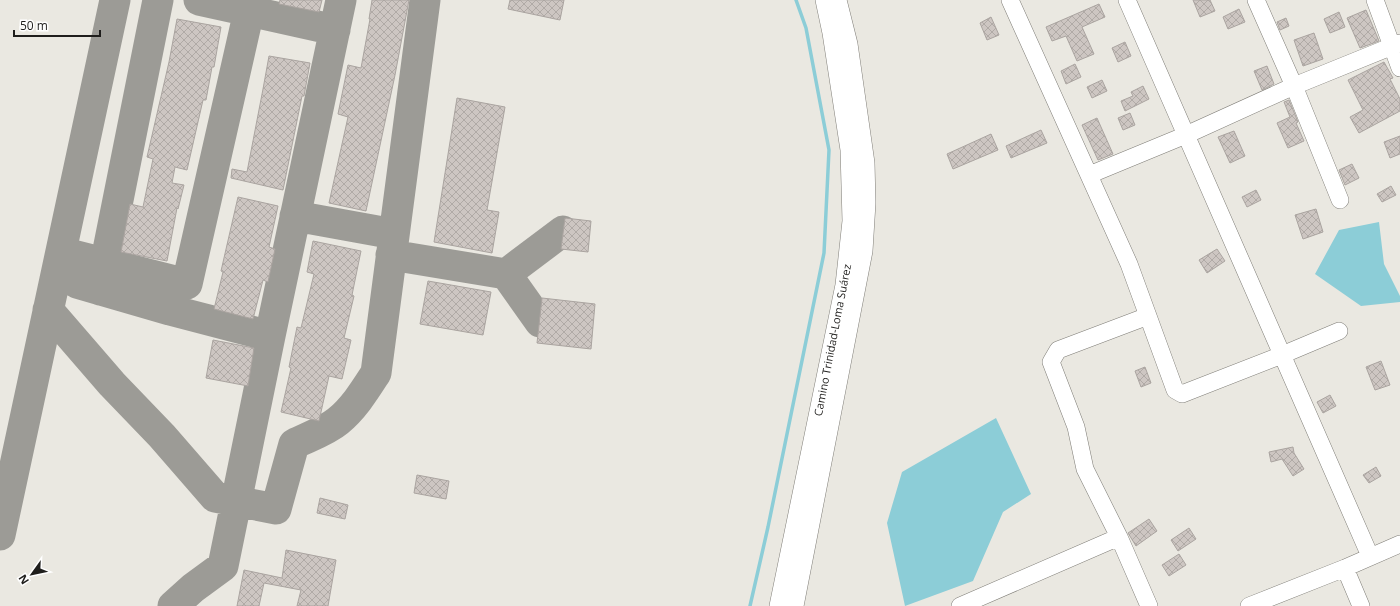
<svg xmlns="http://www.w3.org/2000/svg" width="1400" height="606" viewBox="0 0 1400 606" font-family="'Open Sans',sans-serif">
<defs>
<pattern id="building-cross-hatch" width="8" height="8" patternUnits="userSpaceOnUse"><rect width="8" height="8" fill="#cdc6c2"/><path d="M0 0l8 8M0 8l8-8" fill="none" stroke="#b0aaa6"/></pattern>
</defs>
<rect width="100%" height="100%" fill="#eae8e1"/>
<!-- water -->
<path fill="#8ccdd7" d="M 1379,222 L 1384,264 L 1400,296 L 1400,302 L 1361,306 L 1315,274 L 1339,230 Z
M 996,418 L 1031,494 L 1003,512 L 973,581 L 905,606 L 887,523 L 902,472 Z"/>
<g fill="none" stroke-linecap="round" stroke-linejoin="round">
<!-- stream -->
<path stroke="#8ccdd7" stroke-width="3.5" d="M 750,606 L 768,527 L 824,253 L 829,150 L 806,28 L 796,0"/>
<!-- taxiway -->
<path stroke="#9c9b96" stroke-width="31" d="M 199,0 L 335,30
M 295,216 L 394,234
M 61,252 L 187,284 L 249,11
M 391,255 L 506,274 L 540,322
M 57,271 L 77,283 L 170,310 L 270,336
M 506,274 L 563,231
M 100,290 L 158,0
M 48,310 L 112,384 L 162,436 L 215,497 L 276,509 L 294,444 C 308,437 326,431 338,421 C 354,408 365,390 376,373 L 425,0
M 0,535 L 115,0
M 173,606 L 193,588 L 223,566 L 270,336 L 341,0"/>
</g>
<!-- building -->
<path fill="url(#building-cross-hatch)" stroke="#aaa4a0" d="M 280,0 L 322,0 L 319,12 L 279,4 Z
M 372,0 L 409,0 L 395,75 L 366,211 L 329,203 L 348,117 L 338,114 L 348,65 L 361,68 L 370,19 L 369,19 Z
M 510,0 L 564,0 L 560,20 L 508,9 Z
M 1193,0 L 1210,0 L 1215,11 L 1200,17 Z
M 1099,4 L 1105,17 L 1082,27 L 1094,54 L 1077,61 L 1066,36 L 1052,41 L 1046,27 Z
M 1239,9 L 1245,22 L 1228,29 L 1223,17 Z
M 1366,10 L 1379,41 L 1360,48 L 1347,18 Z
M 1339,12 L 1345,27 L 1330,33 L 1324,19 Z
M 991,17 L 999,35 L 987,40 L 980,23 Z
M 1286,18 L 1289,26 L 1280,30 L 1277,22 Z
M 177,19 L 221,27 L 214,67 L 212,67 L 206,100 L 203,100 L 187,170 L 175,167 L 172,183 L 184,185 L 178,209 L 177,208 L 167,261 L 121,252 L 130,204 L 143,207 L 153,159 L 147,157 L 169,62 Z
M 1314,33 L 1323,59 L 1303,66 L 1294,40 Z
M 1125,42 L 1131,56 L 1118,62 L 1112,48 Z
M 269,56 L 310,63 L 304,96 L 302,96 L 283,190 L 231,178 L 232,169 L 247,172 L 263,89 Z
M 1384,62 L 1393,78 L 1390,79 L 1400,99 L 1400,111 L 1359,133 L 1350,117 L 1363,110 L 1348,80 Z
M 1075,64 L 1081,77 L 1066,84 L 1061,71 Z
M 1267,66 L 1274,84 L 1262,90 L 1254,71 Z
M 1102,80 L 1107,91 L 1092,98 L 1087,87 Z
M 1143,86 L 1149,99 L 1125,111 L 1121,101 L 1133,96 L 1131,92 Z
M 457,98 L 505,107 L 487,210 L 499,212 L 492,253 L 434,242 Z
M 1289,100 L 1298,122 L 1296,123 L 1304,141 L 1288,148 L 1277,123 L 1290,117 L 1284,102 Z
M 1130,113 L 1135,125 L 1123,130 L 1118,118 Z
M 1097,118 L 1113,154 L 1098,160 L 1082,125 Z
M 1041,130 L 1047,143 L 1011,158 L 1006,146 Z
M 1234,131 L 1245,156 L 1230,163 L 1218,137 Z
M 991,134 L 998,150 L 953,169 L 947,154 Z
M 1400,136 L 1400,154 L 1390,158 L 1384,142 Z
M 1352,164 L 1359,178 L 1345,185 L 1339,170 Z
M 1391,186 L 1396,195 L 1382,202 L 1377,194 Z
M 1256,190 L 1261,200 L 1247,207 L 1242,197 Z
M 238,197 L 278,206 L 269,247 L 275,249 L 268,282 L 263,280 L 253,319 L 214,309 L 223,272 L 221,271 Z
M 1316,209 L 1323,232 L 1303,239 L 1295,215 Z
M 565,218 L 591,221 L 588,252 L 561,249 Z
M 313,241 L 361,251 L 352,295 L 354,296 L 344,338 L 351,340 L 342,379 L 329,376 L 319,421 L 281,412 L 291,368 L 289,367 L 297,327 L 301,328 L 314,274 L 307,272 Z
M 1217,249 L 1225,261 L 1207,273 L 1199,260 Z
M 428,281 L 491,292 L 483,335 L 420,324 Z
M 542,298 L 595,304 L 591,349 L 537,343 Z
M 213,340 L 254,348 L 248,386 L 206,378 Z
M 1381,361 L 1390,385 L 1375,390 L 1366,367 Z
M 1145,367 L 1151,383 L 1141,387 L 1135,371 Z
M 1330,395 L 1336,406 L 1323,413 L 1317,402 Z
M 1293,447 L 1294,453 L 1304,469 L 1293,476 L 1282,459 L 1271,462 L 1269,452 Z
M 1376,467 L 1381,476 L 1369,483 L 1363,475 Z
M 417,475 L 449,481 L 446,499 L 414,493 Z
M 320,498 L 348,505 L 345,519 L 317,513 Z
M 1149,519 L 1157,531 L 1136,546 L 1128,533 Z
M 1189,528 L 1196,539 L 1178,551 L 1171,540 Z
M 286,550 L 336,560 L 328,606 L 297,606 L 301,590 L 264,583 L 259,606 L 237,606 L 244,570 L 282,578 Z
M 1179,554 L 1186,565 L 1169,576 L 1162,565 Z"/>
<g fill="none" stroke-linecap="round" stroke-linejoin="round">
<defs>
<path id="minor" d="M 1010,0 L 1129,264 L 1175,390 L 1182,394 L 1282,355 L 1339,331
M 1127,0 L 1370,556
M 1256,0 L 1294,86 L 1340,200
M 1375,0 L 1400,68
M 1089,175 L 1186,135 L 1294,86 L 1400,43
M 1148,316 L 1058,350 L 1051,362 L 1076,427 L 1085,469 L 1119,537 L 1149,606
M 1345,568 L 1361,606
M 778,606 L 844,285 L 851,221 L 849,150 L 831,33 L 824,0
M 795,606 L 864,251 L 867,203 L 866,163 L 849,44 L 838,0
M 960,606 L 1119,537
M 1249,606 L 1345,568 L 1400,544"/>
</defs>
<!-- minor casing -->
<use href="#minor" stroke="#7f7d77" stroke-width="18"/>
<!-- minor -->
<use href="#minor" stroke="#fff" stroke-width="17"/>
</g>
<g text-anchor="middle" dominant-baseline="central" stroke-width="3.5" stroke-linejoin="round" paint-order="stroke">
<!-- street labels -->
<g font-size="11" fill="#1f1e1c" stroke="#fff">
<text transform="translate(832 340) rotate(-79)">Camino Trinidad-Loma Suárez</text>
</g>
</g>
<!-- north arrow -->
<g transform="translate(32 574) rotate(237)" stroke="#ffffff" stroke-width="3" paint-order="stroke">
<path d="M0-3L7 15L0 10L-7 15Z" fill="#1f1e1c"/>
<text y="-6" font-size="11" font-weight="bold" text-anchor="middle" fill="#1f1e1c">N</text>
</g>
<!-- scale -->
<path d="M14 30v6h86v-6" fill="none" stroke="#1f1e1c" stroke-width="2"/>
<text x="20" y="30" font-size="12" fill="#1f1e1c" stroke="#ffffff" stroke-width="3" paint-order="stroke">50 m</text>
</svg>
